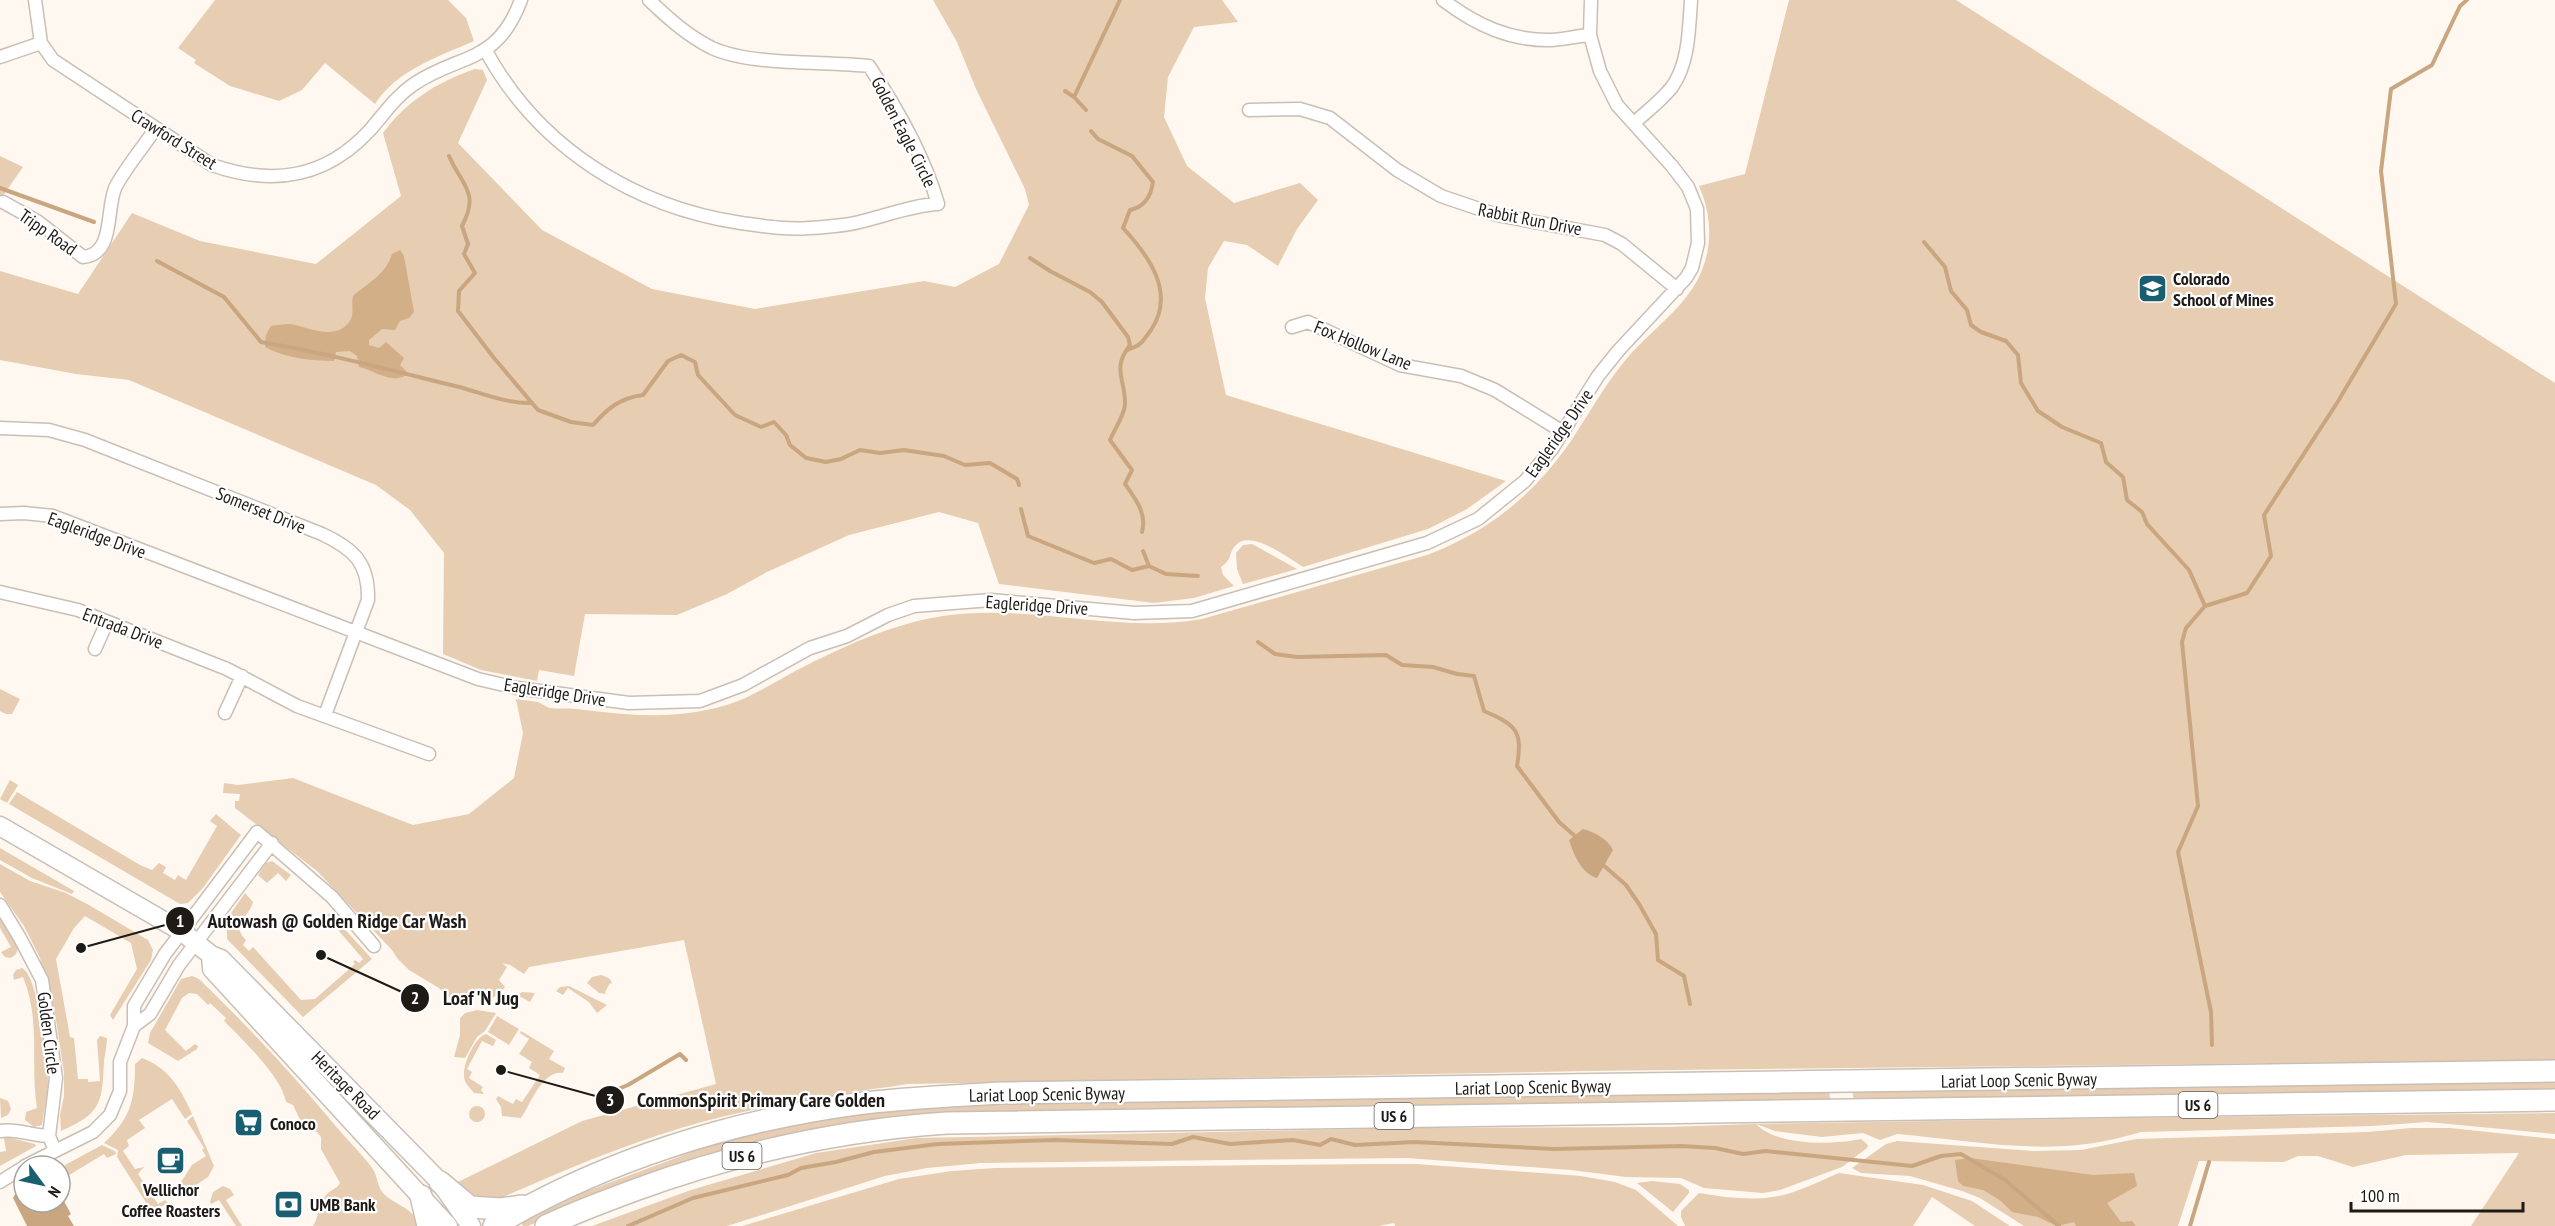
<svg xmlns="http://www.w3.org/2000/svg" width="2555" height="1226" viewBox="0 0 2555 1226" font-family="'PT Sans Narrow',sans-serif">
<rect width="100%" height="100%" fill="#fef8f1"/>
<!-- green -->
<path fill="#e7cdb1" d="M 215,0 L 448,0 L 466,18 L 474,41 C 438,57 397,70 375,104 L 325,63 L 302,90 L 279,101 L 230,86 L 194,63 L 196,60 L 178,48 Z
M 933,0 L 1222,0 L 1238,22 L 1194,27 L 1168,77 L 1164,117 L 1187,166 L 1234,203 L 1300,183 L 1318,200 L 1297,229 L 1278,266 L 1247,245 L 1224,241 L 1208,268 L 1205,298 L 1226,395 L 1506,481 L 1467,509 L 1428,529 L 1303,567 C 1288,558 1251,529 1236,545 C 1228,553 1233,559 1221,567 L 1223,575 L 1234,586 L 1194,598 L 1154,603 L 999,584 L 978,523 L 939,512 L 849,535 L 767,572 L 727,594 L 677,615 L 585,614 L 574,676 L 539,670 L 537,681 L 481,670 L 443,654 L 444,553 L 410,510 L 376,485 L 129,380 L 76,374 L 0,360 L 0,271 L 78,294 L 132,213 L 200,241 L 316,264 L 401,196 L 383,133 C 407,101 437,82 475,69 L 483,70 L 487,80 L 458,143 L 542,230 L 652,289 L 755,309 L 924,281 L 955,287 L 999,264 L 1029,205 L 1025,189 L 976,89 L 957,42 Z
M 1789,0 L 1956,0 L 2555,383 L 2555,1060 L 1586,1071 L 908,1084 C 832,1095 755,1106 681,1128 C 620,1146 561,1172 503,1197 C 483,1201 472,1197 458,1182 L 582,1121 L 716,1084 L 684,940 L 529,967 L 524,974 L 510,965 L 502,963 L 507,967 L 499,980 L 505,987 L 499,994 L 492,998 L 480,996 L 456,1002 L 452,1001 L 439,988 L 409,970 L 397,958 L 392,950 L 317,871 L 235,808 L 235,801 L 239,801 L 240,794 L 223,793 L 224,783 L 238,785 L 293,778 L 413,825 L 469,814 L 514,778 L 523,733 L 516,699 L 538,702 L 549,708 C 558,709 567,708 576,709 C 631,716 685,721 738,701 C 762,691 783,677 807,665 C 849,644 896,623 943,616 C 1030,603 1116,634 1202,619 L 1427,555 C 1485,533 1530,498 1566,448 C 1587,418 1604,385 1628,357 C 1652,329 1688,306 1702,270 C 1713,243 1711,213 1699,186 L 1745,174 Z
M 0,156 L 23,167 L 0,200 Z
M 1252,544 L 1297,569 L 1243,584 L 1237,569 L 1236,553 L 1243,545 Z
M 0,689 L 20,699 L 12,714 L 6,714 L 0,711 Z
M 10,780 L 18,785 L 7,803 L 0,799 Z
M 17,792 L 140,865 L 152,870 L 159,863 L 166,867 L 163,873 L 175,880 L 178,875 L 186,880 L 217,826 L 210,821 L 216,814 L 241,835 L 203,888 L 188,903 L 180,904 L 9,804 Z
M 0,848 L 74,891 L 72,894 L 32,878 L 0,860 Z
M 272,861 L 291,875 L 286,881 L 278,873 L 267,883 L 258,875 L 266,863 Z
M 0,864 L 30,881 L 66,893 L 89,905 L 148,940 L 153,950 L 151,960 L 113,1020 L 110,1015 L 137,969 L 131,943 L 85,916 L 74,928 L 56,959 L 70,1037 L 74,1038 L 78,1079 L 88,1079 L 88,1082 L 100,1081 L 97,1040 L 100,1036 L 107,1038 C 107,1046 105,1053 104,1061 C 102,1103 102,1113 61,1131 L 60,1115 L 64,1096 L 64,1073 L 56,1020 L 40,958 L 24,926 L 0,892 Z
M 245,893 L 253,902 C 248,920 229,922 246,940 L 243,945 L 249,951 L 253,947 L 301,1000 L 315,999 L 355,964 L 353,962 L 355,960 L 359,963 L 363,959 L 326,916 L 330,913 L 372,959 L 303,1017 L 227,939 L 227,931 L 222,926 Z
M 0,918 L 18,948 L 16,954 L 11,958 L 5,957 L 1,952 L 11,947 L 0,928 Z
M 22,968 C 38,975 48,1060 48,1079 C 48,1094 44,1110 42,1125 L 34,1127 L 25,1120 L 26,1112 L 37,1108 C 30,1064 41,1020 23,977 L 14,980 L 13,975 L 16,970 Z
M 601,975 C 607,977 611,978 612,984 L 610,983 L 605,992 L 606,994 L 599,993 L 587,983 L 592,977 Z
M 192,976 L 199,979 C 249,1027 295,1077 339,1130 C 350,1143 363,1155 372,1168 C 378,1176 377,1186 383,1193 C 395,1206 415,1207 418,1226 L 313,1226 C 319,1217 319,1203 326,1195 C 330,1190 337,1189 340,1183 L 321,1149 L 321,1137 L 317,1132 L 303,1126 L 293,1105 L 286,1102 C 282,1077 242,1039 224,1021 L 226,1018 L 210,1003 L 208,1005 L 197,994 L 189,993 L 182,998 L 165,1030 L 186,1051 L 195,1044 L 198,1046 L 197,1049 L 178,1061 L 148,1043 L 150,1033 L 181,979 Z
M 569,986 L 607,1005 L 597,1013 L 589,1002 L 568,988 L 563,995 L 556,991 L 560,987 Z
M 522,992 L 535,993 L 530,1002 L 521,997 L 515,1007 L 511,1006 L 511,1001 Z
M 477,1010 L 496,1013 L 485,1031 L 477,1037 L 465,1058 L 454,1057 L 460,1035 L 460,1018 L 465,1013 Z
M 497,1016 L 519,1029 L 509,1045 L 488,1032 Z
M 521,1031 L 554,1051 L 549,1059 L 565,1068 L 563,1073 C 542,1070 531,1104 521,1118 L 502,1116 L 501,1107 L 496,1099 L 498,1096 L 513,1104 L 516,1099 L 522,1102 L 540,1075 L 529,1068 L 532,1062 L 519,1054 L 529,1039 L 520,1033 Z
M 486,1034 L 496,1040 L 493,1046 L 482,1041 L 467,1069 L 472,1072 L 469,1078 L 483,1087 L 481,1090 L 484,1094 L 474,1093 C 470,1088 464,1083 464,1076 C 463,1064 474,1038 486,1034 Z
M 142,1058 C 169,1068 181,1089 192,1114 L 185,1119 L 172,1099 L 139,1120 L 145,1128 L 127,1140 L 129,1146 L 123,1151 L 135,1169 L 144,1167 L 138,1174 L 158,1204 L 165,1200 L 168,1203 L 148,1214 L 140,1209 L 147,1204 L 117,1157 L 118,1150 L 104,1143 C 131,1118 135,1100 135,1064 Z
M 2555,1077 L 2555,1094 L 1854,1102 L 1852,1088 Z
M 1829,1088 L 1830,1099 L 900,1120 L 566,1209 L 528,1226 L 523,1226 L 521,1223 L 579,1194 L 746,1132 L 832,1114 L 955,1102 Z
M 0,1098 L 8,1101 L 11,1109 L 8,1115 L 1,1118 Z
M469 1114a8 8 0 1 1 16 0a8 8 0 1 1-16 0Z
M 2555,1113 L 2555,1134 L 2427,1122 L 2373,1126 L 2141,1132 C 2120,1138 2100,1143 2078,1145 C 2019,1151 1956,1139 1897,1134 L 1880,1140 L 1863,1133 L 1822,1137 L 1775,1131 L 1756,1124 C 1777,1146 1832,1145 1861,1139 L 1868,1145 L 1867,1148 L 1842,1167 L 1780,1190 L 1763,1193 L 1704,1188 L 1681,1178 L 1626,1177 L 1571,1170 L 1407,1158 L 981,1163 L 927,1168 L 885,1176 L 727,1226 L 592,1226 L 691,1190 L 816,1153 L 916,1138 L 1414,1128 L 1667,1127 L 1753,1124 L 2189,1117 Z
M 193,1116 L 214,1166 L 208,1177 L 187,1191 L 181,1182 L 192,1165 L 206,1156 L 202,1150 L 204,1148 L 187,1121 Z
M 2411,1128 L 2450,1128 L 2555,1139 L 2555,1226 L 2471,1226 L 2519,1153 L 2406,1155 L 2353,1167 L 2318,1156 L 2298,1156 L 2284,1162 L 2199,1161 L 2178,1226 L 2024,1226 L 1980,1198 L 1962,1191 L 1910,1176 L 1861,1173 L 1852,1168 L 1886,1144 L 1897,1141 L 2033,1151 L 2081,1150 L 2136,1139 L 2368,1132 Z
M 7,1137 L 35,1144 L 36,1146 L 0,1166 L 0,1152 L 6,1151 L 4,1138 Z
M 102,1145 L 115,1151 L 116,1154 L 107,1158 L 104,1154 L 66,1177 L 62,1171 L 65,1165 Z
M 1375,1164 L 1416,1164 L 1581,1176 L 1615,1182 L 1636,1190 L 1678,1226 L 1395,1226 L 1394,1223 L 1379,1226 L 742,1226 L 899,1179 L 952,1171 L 995,1168 Z
M 1839,1173 L 1923,1185 L 1972,1201 L 2010,1226 L 1975,1226 L 1932,1197 L 1913,1226 L 1685,1226 L 1681,1217 L 1681,1211 L 1699,1193 C 1728,1198 1758,1202 1787,1194 C 1805,1189 1822,1180 1839,1173 Z
M 1652,1181 L 1680,1184 L 1689,1190 L 1689,1193 L 1673,1212 L 1637,1183 Z
M 223,1186 L 230,1189 L 234,1195 L 226,1200 L 242,1226 L 236,1226 L 219,1200 L 211,1204 L 210,1202 L 213,1192 Z"/>
<!-- forest -->
<path fill="#d3af88" d="M 400,250 L 404,256 L 414,312 L 409,318 L 400,321 L 395,330 L 382,329 L 369,340 L 369,345 L 379,348 L 386,342 L 404,358 L 400,365 L 409,374 C 391,385 376,371 359,367 L 357,356 L 350,351 L 336,352 L 334,361 C 313,361 284,358 265,347 L 266,335 L 271,326 C 277,325 284,324 290,324 C 309,327 337,343 351,319 C 354,312 351,303 353,296 C 368,283 386,274 392,254 Z
M 1970,1158 L 2093,1175 L 2134,1173 L 2137,1186 L 2107,1203 L 2121,1222 L 2132,1221 L 2136,1226 L 2076,1226 L 2074,1222 L 2057,1226 L 2038,1217 L 2012,1212 L 2001,1201 L 1983,1190 L 1963,1186 L 1958,1181 L 1955,1160 Z"/>
<!-- water -->
<path fill="#c9a680" d="M 1583,829 C 1594,832 1608,839 1613,850 L 1597,878 C 1581,873 1574,855 1569,840 Z
M 24,1185 L 24,1202 L 60,1202 L 60,1194 L 71,1214 L 68,1216 L 74,1226 L 27,1226 L 13,1198 L 19,1187 Z"/>
<g fill="none" stroke-linecap="round" stroke-linejoin="round">
<!-- stream -->
<path stroke="#c9a680" stroke-width="4" d="M 1065,91 L 1074,97 L 1086,110
M 1074,97 L 1120,0
M 1091,131 L 1098,139 L 1132,156 L 1153,182 C 1151,196 1145,207 1130,210 L 1123,228 C 1149,256 1176,293 1151,330 C 1142,342 1142,345 1127,350
M 449,156 C 462,186 480,192 462,226 L 468,244 L 464,254 L 475,273 L 459,291 L 458,311 L 494,358 L 538,410 L 571,422 L 593,425 C 608,408 620,398 643,395 L 668,361 L 681,355 L 695,362 L 698,375 L 735,415 L 761,427 L 774,422 L 786,435 L 790,445 L 806,458 L 826,462 L 841,459 L 860,450 L 880,453 L 904,450 L 944,456 L 965,465 L 990,463 L 1017,479 L 1019,485
M 0,188 L 94,222
M 1924,242 L 1945,267 L 1951,291 L 1967,310 L 1971,325 L 1981,332 L 2006,341 L 2018,355 L 2021,383 L 2038,411 L 2062,427 L 2101,443 L 2106,462 L 2123,477 L 2127,500 L 2142,512 L 2147,524 L 2189,570 L 2205,606 L 2186,628 L 2182,642 L 2198,806 L 2178,852 L 2211,1012 L 2212,1045
M 1030,258 L 1050,271 L 1090,292 L 1102,302 L 1128,337 L 1130,345 C 1111,369 1126,380 1125,405 C 1124,416 1114,430 1110,440 L 1132,470 L 1125,484 C 1136,500 1147,513 1142,532
M 157,261 L 224,297 L 261,342 C 326,353 390,370 455,386 C 480,392 506,404 532,403
M 1021,509 L 1028,536 L 1094,563 L 1111,559 L 1132,570 L 1149,566 L 1166,574 L 1198,576
M 1143,551 L 1149,566
M 2205,606 L 2247,593 L 2271,556 L 2264,515 L 2337,403 L 2396,304 L 2381,171 L 2391,89 L 2432,65 L 2460,6 L 2467,0
M 1258,642 L 1275,654 L 1297,657 L 1386,655 L 1402,665 L 1433,667 L 1457,674 L 1474,676 L 1484,711 C 1516,725 1523,730 1517,766 L 1559,822 L 1576,837
M 1602,864 L 1626,885 L 1639,904 L 1656,934 L 1658,960 L 1684,976 L 1690,1004
M 613,1091 L 628,1085 L 680,1054 L 686,1060
M 628,1226 L 693,1198 L 788,1175 L 801,1168 L 836,1162 L 874,1152 L 938,1144 L 1055,1140 L 1172,1144 L 1193,1137 L 1230,1144 L 1293,1140 L 1320,1145 L 1331,1139 L 1355,1145 L 1414,1142 L 1554,1149 L 1681,1146 L 1715,1148 L 1743,1154 L 1766,1151 L 1912,1166 L 1941,1156 L 1961,1154 L 2005,1180 L 2059,1226
M 2190,1226 L 2209,1162"/>
<defs>
<path id="minor" d="M 35,0 L 41,43 L 53,60 L 212,165 C 272,186 325,179 370,130 C 385,113 395,97 414,84 C 460,53 497,65 521,0
M 1443,0 C 1476,25 1510,41 1552,40 C 1565,39 1578,36 1590,35
M 486,51 C 539,148 634,207 741,223 C 763,226 787,230 809,228 C 827,227 846,226 863,221 C 888,215 913,205 938,204 C 924,155 897,108 869,66 C 825,61 751,66 712,48 C 688,36 669,19 649,0
M 0,57 L 41,43
M 1249,110 L 1300,109 L 1330,118 L 1397,170 L 1441,196 L 1497,215 L 1605,235 L 1622,244 L 1677,289
M 1634,123 C 1646,112 1661,101 1672,87 C 1689,63 1689,29 1691,0
M 3,202 L 37,221 L 83,257 C 116,254 105,208 116,186 C 127,166 143,147 156,128
M 1292,327 L 1308,322 L 1400,365 L 1461,376 L 1495,390 L 1563,432
M 0,428 L 49,430 L 85,440 L 322,534 C 354,549 369,563 368,600 L 325,715
M 0,514 L 24,513 L 53,516 L 478,679 L 517,688 L 629,703 L 700,701 L 743,685 L 810,648 L 847,636 L 888,615 L 914,606 L 991,600 L 1134,613 L 1192,611 L 1427,543 L 1478,519 L 1525,481 L 1552,449 L 1598,376 L 1618,351 L 1686,278 L 1692,268 L 1698,243 L 1697,209 L 1688,187 L 1672,166 L 1617,105 L 1600,71 L 1590,35 L 1591,0
M 0,592 L 78,610 L 227,669 L 297,706 L 429,754
M 95,649 L 107,622
M 225,713 L 242,676
M 0,905 L 20,938 L 42,980 L 56,1078 L 49,1136 L 55,1151
M 134,1026 L 150,1014 L 179,965 L 272,843
M 0,1131 C 17,1128 32,1136 49,1136
M 25,1166 L 93,1132 L 110,1115 L 120,1091 L 120,1062 L 134,1026 L 134,1006 L 165,954 L 257,832 L 332,897 L 374,946
M 0,1182 L 24,1167"/>
<path id="secondary" d="M 0,826 L 181,931 L 211,955 L 221,959 L 440,1182 L 471,1226
M 211,955 L 212,969 L 448,1226"/>
<path id="trunk" d="M 440,1182 L 470,1207 L 501,1209 L 522,1206
M 421,1196 L 428,1226
M 494,1226 C 602,1161 731,1121 856,1104 C 904,1098 953,1096 1001,1093 L 2555,1071
M 546,1226 C 575,1212 606,1201 635,1190 C 736,1153 839,1130 947,1123 L 2555,1100"/>
</defs>
<!-- minor casing -->
<use href="#minor" stroke="#c9bfb5" stroke-width="15"/>
<!-- secondary casing -->
<use href="#secondary" stroke="#c9bfb5" stroke-width="21"/>
<!-- trunk casing -->
<use href="#trunk" stroke="#c9bfb5" stroke-width="24"/>
<!-- minor -->
<use href="#minor" stroke="#fff" stroke-width="12"/>
<!-- secondary -->
<use href="#secondary" stroke="#fff" stroke-width="18"/>
<!-- trunk -->
<use href="#trunk" stroke="#fff" stroke-width="21"/>
</g>
<!-- icons -->
<defs>
<symbol id="university-square" viewBox="-11 -11 22 22"><rect x="-9" y="-9" width="18" height="18" rx="4" fill="#1a5e71" stroke="#fff"/><path d="M0-5L7-2L0 1L-7-2ZM-4 1L0 2.5L4 1V4Q0 6-4 4Z" fill="#fff"/></symbol>
<symbol id="supermarket-square" viewBox="-11 -11 22 22"><rect x="-9" y="-9" width="18" height="18" rx="4" fill="#1a5e71" stroke="#fff"/><path d="M-6-5.5h2.5l.6 2H6L4.5 2H-2.5L-4.4-4H-6ZM-1.5 3.2a1.3 1.3 0 1 0 .1 0ZM3 3.2a1.3 1.3 0 1 0 .1 0Z" fill="#fff"/></symbol>
<symbol id="cafe-square" viewBox="-11 -11 22 22"><rect x="-9" y="-9" width="18" height="18" rx="4" fill="#1a5e71" stroke="#fff"/><path d="M-5.5-4.5H6V0H3Q3 3.5 0 3.5H-2.5Q-5.5 3.5-5.5 0ZM3-3.2v2h1.7v-2ZM-6 4.5H4V6H-6Z" fill="#fff"/></symbol>
<symbol id="bank-square" viewBox="-11 -11 22 22"><rect x="-9" y="-9" width="18" height="18" rx="4" fill="#1a5e71" stroke="#fff"/><path d="M-6-4H6V4H-6ZM0-2.3a2.3 2.3 0 1 0 0 4.6a2.3 2.3 0 1 0 0-4.6Z" fill="#fff"/></symbol>
</defs>
<g fill-rule="evenodd">
<use href="#university-square" x="2136" y="272" width="33" height="33"/>
<use href="#supermarket-square" x="232" y="1106" width="33" height="33"/>
<use href="#cafe-square" x="154" y="1144" width="33" height="33"/>
<use href="#bank-square" x="272" y="1188" width="33" height="33"/>
</g>
<g text-anchor="middle" dominant-baseline="central" stroke-width="4.5" stroke-linejoin="round" paint-order="stroke">
<!-- shield labels -->
<g fill="#fff" stroke="#625f5d" stroke-width="1.5">
<rect x="2178.5" y="1092" width="39" height="26" rx="4.5"/>
<rect x="1374.5" y="1103" width="39" height="26" rx="4.5"/>
<rect x="722.5" y="1143" width="39" height="26" rx="4.5"/>
</g>
<g font-size="16" font-weight="bold" fill="#1e1b17">
<text x="2198" y="1105">US 6</text>
<text x="1394" y="1116">US 6</text>
<text x="742" y="1156">US 6</text>
</g>
<!-- street labels -->
<g font-size="18" fill="#1e1b17" stroke="#fff">
<text transform="translate(904 132) rotate(63)">Golden Eagle Circle</text>
<text transform="translate(174 139) rotate(32)">Crawford Street</text>
<text transform="translate(1530 219) rotate(11)">Rabbit Run Drive</text>
<text transform="translate(48 232) rotate(35)">Tripp Road</text>
<text transform="translate(1363 345) rotate(22)">Fox Hollow Lane</text>
<text transform="translate(1559 433) rotate(-55)">Eagleridge Drive</text>
<text transform="translate(261 510) rotate(22)">Somerset Drive</text>
<text transform="translate(97 535) rotate(20)">Eagleridge Drive</text>
<text transform="translate(1037 605) rotate(4)">Eagleridge Drive</text>
<text transform="translate(123 628) rotate(21)">Entrada Drive</text>
<text transform="translate(555 692) rotate(9)">Eagleridge Drive</text>
<text transform="translate(49 1033) rotate(83)">Golden Circle</text>
<text transform="translate(2019 1080) rotate(-1)">Lariat Loop Scenic Byway</text>
<text transform="translate(346 1085) rotate(45)">Heritage Road</text>
<text transform="translate(1533 1087) rotate(-1)">Lariat Loop Scenic Byway</text>
<text transform="translate(1047 1094) rotate(-1)">Lariat Loop Scenic Byway</text>
</g>
<!-- poi labels -->
<g font-size="18" font-weight="bold" fill="#1e1b17" stroke="#fff" text-anchor="start">
<text x="2173" y="278">Colorado<tspan x="2173" dy="21">School of Mines</tspan></text>
<text x="270" y="1123">Conoco</text>
<text x="171" y="1189" text-anchor="middle">Vellichor<tspan x="171" dy="21">Coffee Roasters</tspan></text>
<text x="310" y="1204">UMB Bank</text>
</g>
</g>
<!-- callouts -->
<path fill="none" stroke="#1e1b17" stroke-width="2" d="M81 948L180 921M321 955L415 998M501 1070L610 1100"/>
<g fill="#1e1b17" stroke="#fff" stroke-width="2">
<circle cx="81" cy="948" r="6"/>
<circle cx="321" cy="955" r="6"/>
<circle cx="501" cy="1070" r="6"/>
<circle cx="180" cy="921" r="15"/>
<circle cx="415" cy="998" r="15"/>
<circle cx="610" cy="1100" r="15"/>
</g>
<g font-size="18" text-anchor="middle" font-weight="bold" fill="#fff">
<text x="180" y="927">1</text>
<text x="415" y="1004">2</text>
<text x="610" y="1106">3</text>
</g>
<g font-size="20" text-anchor="middle" font-weight="bold" fill="#1e1b17" stroke="#fff" stroke-width="4.5" stroke-linejoin="round" paint-order="stroke">
<text x="337" y="928">Autowash @ Golden Ridge Car Wash</text>
<text x="481" y="1005">Loaf 'N Jug</text>
<text x="761" y="1107">CommonSpirit Primary Care Golden</text>
</g>
<!-- north arrow -->
<g transform="translate(42 1184) rotate(123)"><circle r="28" fill="#ffffff" stroke="#a5a4a2" stroke-width="1.5"/>
<path d="M0-4.5L10 22L0 15L-10 22Z" fill="#1a5e71"/>
<text y="-9" font-size="16" font-weight="bold" text-anchor="middle" fill="#1e1b17">N</text>
</g>
<!-- scale -->
<path d="M2351 1202v9h172v-9" fill="none" stroke="#1e1b17" stroke-width="3"/>
<text x="2360" y="1202" font-size="18" fill="#1e1b17" stroke="#ffffff" stroke-width="4.5" paint-order="stroke">100 m</text>
</svg>
